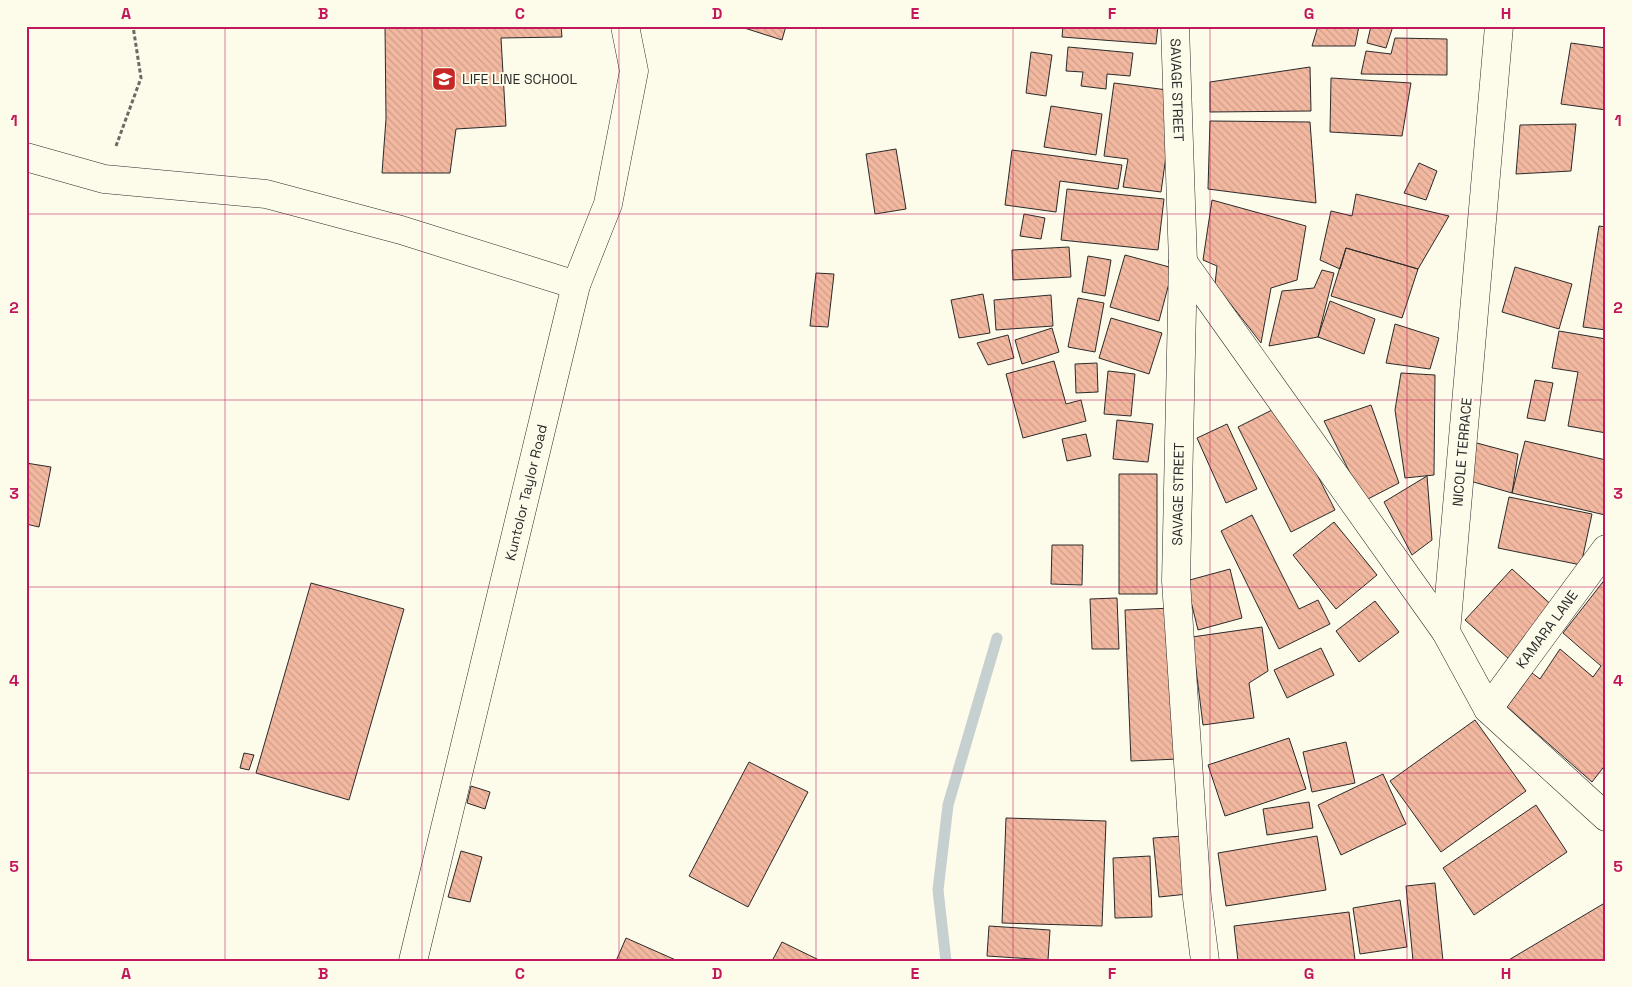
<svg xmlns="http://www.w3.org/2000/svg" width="1632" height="987" viewBox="0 0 1632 987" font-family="'Space Grotesk',sans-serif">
<defs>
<pattern id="building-back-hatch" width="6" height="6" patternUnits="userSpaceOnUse" patternTransform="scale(1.25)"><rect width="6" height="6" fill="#f2b8a0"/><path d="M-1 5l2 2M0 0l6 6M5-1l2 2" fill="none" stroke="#d09e8a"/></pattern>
</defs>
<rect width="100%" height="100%" fill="#fdfbea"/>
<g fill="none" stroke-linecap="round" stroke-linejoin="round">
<!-- stream -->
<path stroke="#c7d0d0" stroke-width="11" d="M 946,961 L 938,890 L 948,805 L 997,638"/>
</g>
<!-- building -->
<path fill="url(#building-back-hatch)" stroke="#2b2b2b" d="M 385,26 L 561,26 L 562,37 L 501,38 L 506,126 L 456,129 L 450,173 L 382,173 L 386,119 Z
M 738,26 L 786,26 L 782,40 Z
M 1063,26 L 1158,26 L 1156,44 L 1062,37 Z
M 1318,26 L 1359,26 L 1355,46 L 1312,46 Z
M 1371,26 L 1393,26 L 1386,48 L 1367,43 Z
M 1395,38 L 1447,39 L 1447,75 L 1361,74 L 1366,51 L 1391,54 Z
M 1571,43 L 1606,48 L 1606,110 L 1561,104 Z
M 1068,47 L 1133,53 L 1130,76 L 1107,74 L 1106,89 L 1081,86 L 1083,72 L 1066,71 Z
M 1031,52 L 1052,55 L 1046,96 L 1026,93 Z
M 1310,67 L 1311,111 L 1210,112 L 1210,82 Z
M 1331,78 L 1411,83 L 1402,136 L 1330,132 Z
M 1114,83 L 1175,91 L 1161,192 L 1123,187 L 1128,159 L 1104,156 Z
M 1051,106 L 1102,114 L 1096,155 L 1044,147 Z
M 1210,121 L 1310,122 L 1316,203 L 1208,189 Z
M 1576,124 L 1571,171 L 1516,174 L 1520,125 Z
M 896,149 L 906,209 L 875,214 L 866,154 Z
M 1012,150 L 1122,165 L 1118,189 L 1060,181 L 1056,212 L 1005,205 Z
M 1419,163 L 1437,171 L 1426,200 L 1404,193 Z
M 1067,189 L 1164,199 L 1158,250 L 1061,240 Z
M 1356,194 L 1449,216 L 1418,269 L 1346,248 L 1340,269 L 1320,260 L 1331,211 L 1352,216 Z
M 1212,200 L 1306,226 L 1297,280 L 1271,288 L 1261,343 L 1215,284 L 1217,266 L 1203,260 Z
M 1024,214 L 1045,218 L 1041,239 L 1020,236 Z
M 1599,226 L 1606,227 L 1606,330 L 1583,327 Z
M 1069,247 L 1071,277 L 1013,280 L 1012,250 Z
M 1346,248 L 1418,269 L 1402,318 L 1331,296 Z
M 1125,255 L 1173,268 L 1159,321 L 1110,307 Z
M 1088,256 L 1111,260 L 1105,296 L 1082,292 Z
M 1515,267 L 1572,284 L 1559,329 L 1502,312 Z
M 1322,270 L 1334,273 L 1318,337 L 1269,346 L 1282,291 L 1314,288 Z
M 816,273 L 834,274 L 828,327 L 810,326 Z
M 983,294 L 990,333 L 959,338 L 951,300 Z
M 1051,295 L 1053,326 L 996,330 L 994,300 Z
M 1078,298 L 1104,303 L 1095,352 L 1068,347 Z
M 1330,301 L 1375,319 L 1364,354 L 1318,337 Z
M 1111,318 L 1162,333 L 1149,374 L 1099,358 Z
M 1395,324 L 1439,338 L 1430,369 L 1386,363 Z
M 1052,328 L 1059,352 L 1022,364 L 1015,340 Z
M 1559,331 L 1606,339 L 1606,433 L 1568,426 L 1578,372 L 1552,368 Z
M 1008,335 L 1014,358 L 988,365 L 977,343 Z
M 1054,361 L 1066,404 L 1081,400 L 1086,421 L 1023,438 L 1006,374 Z
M 1097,363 L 1098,392 L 1076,393 L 1075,364 Z
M 1108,371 L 1135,374 L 1131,416 L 1104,414 Z
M 1401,373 L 1435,375 L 1434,475 L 1405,478 L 1395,410 Z
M 1535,380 L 1553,383 L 1545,421 L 1527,418 Z
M 1282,405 L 1335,510 L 1291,532 L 1238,427 Z
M 1371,405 L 1399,483 L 1364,501 L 1324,421 Z
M 1117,420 L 1153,424 L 1148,462 L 1113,459 Z
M 1227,424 L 1257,489 L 1226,503 L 1197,438 Z
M 1086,434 L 1091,456 L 1067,461 L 1062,439 Z
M 1525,441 L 1606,460 L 1605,515 L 1512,493 Z
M 1473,442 L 1518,454 L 1512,493 L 1470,481 Z
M 26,463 L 51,467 L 39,527 L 26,524 Z
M 1119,474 L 1157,474 L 1157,594 L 1119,594 Z
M 1427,476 L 1432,540 L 1412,555 L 1384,502 Z
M 1509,497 L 1592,514 L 1581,565 L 1498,548 Z
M 1252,515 L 1299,609 L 1318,600 L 1330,624 L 1279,649 L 1221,531 Z
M 1334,522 L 1377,575 L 1336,609 L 1293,555 Z
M 1052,545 L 1083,545 L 1082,585 L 1051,584 Z
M 1230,569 L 1242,618 L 1198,630 L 1186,581 Z
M 1512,569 L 1555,608 L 1509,659 L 1465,620 Z
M 1606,578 L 1606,764 L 1592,782 L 1507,707 L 1532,673 L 1540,679 L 1560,649 L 1593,677 L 1601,666 L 1563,633 Z
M 311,583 L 404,609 L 349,800 L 256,773 Z
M 1117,598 L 1119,649 L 1092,649 L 1090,599 Z
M 1375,601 L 1399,632 L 1359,662 L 1336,631 Z
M 1173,608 L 1179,759 L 1131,761 L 1125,610 Z
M 1262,627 L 1268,671 L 1249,683 L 1254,718 L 1203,725 L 1192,637 Z
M 1321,648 L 1334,675 L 1287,698 L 1274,670 Z
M 1475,720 L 1526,791 L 1441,852 L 1390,781 Z
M 1289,738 L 1306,789 L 1225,816 L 1208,765 Z
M 1346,742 L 1355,783 L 1312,792 L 1303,752 Z
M 244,753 L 254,755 L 249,770 L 240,768 Z
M 749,762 L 808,792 L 748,907 L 689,876 Z
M 1383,774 L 1406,824 L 1341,855 L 1318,805 Z
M 471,786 L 490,792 L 485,809 L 467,803 Z
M 1309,802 L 1313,828 L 1267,835 L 1263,809 Z
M 1536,805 L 1567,852 L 1474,915 L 1443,868 Z
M 1006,818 L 1106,821 L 1102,926 L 1002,923 Z
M 1183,836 L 1188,894 L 1159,897 L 1153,838 Z
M 1317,836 L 1326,890 L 1226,906 L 1218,853 Z
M 461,851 L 482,857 L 470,902 L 448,897 Z
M 1150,856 L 1152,917 L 1115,918 L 1113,858 Z
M 1435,883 L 1443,961 L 1413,961 L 1406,886 Z
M 1400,900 L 1407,947 L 1360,954 L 1353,908 Z
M 1603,904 L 1606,909 L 1606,961 L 1507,961 Z
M 1349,912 L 1355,960 L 1238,961 L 1234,926 Z
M 989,926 L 1050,930 L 1048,960 L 987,956 Z
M 626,938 L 678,961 L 616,961 Z
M 782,942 L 821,961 L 772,961 Z"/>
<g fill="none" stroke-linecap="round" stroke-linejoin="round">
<defs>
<g id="street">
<path id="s1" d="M 1175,26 L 1183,262 L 1176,581 L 1197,898 L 1205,961"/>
<path d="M 1499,26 L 1446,632 L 1488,709 L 1606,817"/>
<path d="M 26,157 L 104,179 L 266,194 L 401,230 L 576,285"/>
<path d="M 1183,262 L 1446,632"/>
<path id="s2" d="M 1488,709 L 1606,549"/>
<path id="s3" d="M 413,961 L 576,285 L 608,204 L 634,71 L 625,26"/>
</g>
</defs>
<!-- street casing -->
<use href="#street" stroke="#2b2b2b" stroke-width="29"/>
<!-- path -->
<path stroke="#6a6964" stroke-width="3" stroke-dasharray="4 2.5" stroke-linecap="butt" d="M 116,146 L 141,78 L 133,26"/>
<!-- street -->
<use href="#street" stroke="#fdfbea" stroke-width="28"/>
</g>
<!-- grid -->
<path fill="none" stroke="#c2185b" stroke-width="1" stroke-opacity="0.55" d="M 225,26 L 225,961M 422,26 L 422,961M 619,26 L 619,961M 816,26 L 816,961M 1013,26 L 1013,961M 1210,26 L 1210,961M 1407,26 L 1407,961M 26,214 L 1606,214M 26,400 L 1606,400M 26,587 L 1606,587M 26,773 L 1606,773"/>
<!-- icons -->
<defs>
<symbol id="school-square" viewBox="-11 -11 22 22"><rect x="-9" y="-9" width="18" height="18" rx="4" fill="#c62828" stroke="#fdfbea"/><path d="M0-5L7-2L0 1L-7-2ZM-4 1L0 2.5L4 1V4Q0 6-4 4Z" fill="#fff"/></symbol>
</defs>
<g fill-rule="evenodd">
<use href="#school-square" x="430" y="65" width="28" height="28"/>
</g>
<g text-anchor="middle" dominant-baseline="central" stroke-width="4" stroke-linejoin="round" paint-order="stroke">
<!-- poi labels -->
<g font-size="14" fill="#2b2b2b" stroke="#fdfbea" text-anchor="start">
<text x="462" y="79">LIFE LINE SCHOOL</text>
</g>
<!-- street labels -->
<g font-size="14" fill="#2b2b2b" stroke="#fdfbea">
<text stroke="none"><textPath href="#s1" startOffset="64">SAVAGE STREET</textPath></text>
<text transform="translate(1462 452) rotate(-85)">NICOLE TERRACE</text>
<text stroke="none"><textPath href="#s3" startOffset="482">Kuntolor Taylor Road</textPath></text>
<text transform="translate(1178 494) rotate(-89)">SAVAGE STREET</text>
<text stroke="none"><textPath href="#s2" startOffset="99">KAMARA LANE</textPath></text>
</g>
</g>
<!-- border -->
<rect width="1632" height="987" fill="none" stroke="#fdfbea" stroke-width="55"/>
<rect x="28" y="28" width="1576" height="932" fill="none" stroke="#c2185b" stroke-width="2"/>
<g font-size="16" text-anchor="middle" font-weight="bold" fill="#c2185b">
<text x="126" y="19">A</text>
<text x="323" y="19">B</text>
<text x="520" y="19">C</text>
<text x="717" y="19">D</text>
<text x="915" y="19">E</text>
<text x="1112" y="19">F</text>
<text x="1309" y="19">G</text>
<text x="1506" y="19">H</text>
<text x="14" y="126">1</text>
<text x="1618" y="126">1</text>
<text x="14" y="313">2</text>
<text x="1618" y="313">2</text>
<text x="14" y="499">3</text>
<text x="1618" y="499">3</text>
<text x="14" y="686">4</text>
<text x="1618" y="686">4</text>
<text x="14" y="872">5</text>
<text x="1618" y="872">5</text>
<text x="126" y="979">A</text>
<text x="323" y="979">B</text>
<text x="520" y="979">C</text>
<text x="717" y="979">D</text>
<text x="915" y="979">E</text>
<text x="1112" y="979">F</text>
<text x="1309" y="979">G</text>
<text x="1506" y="979">H</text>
</g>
</svg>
